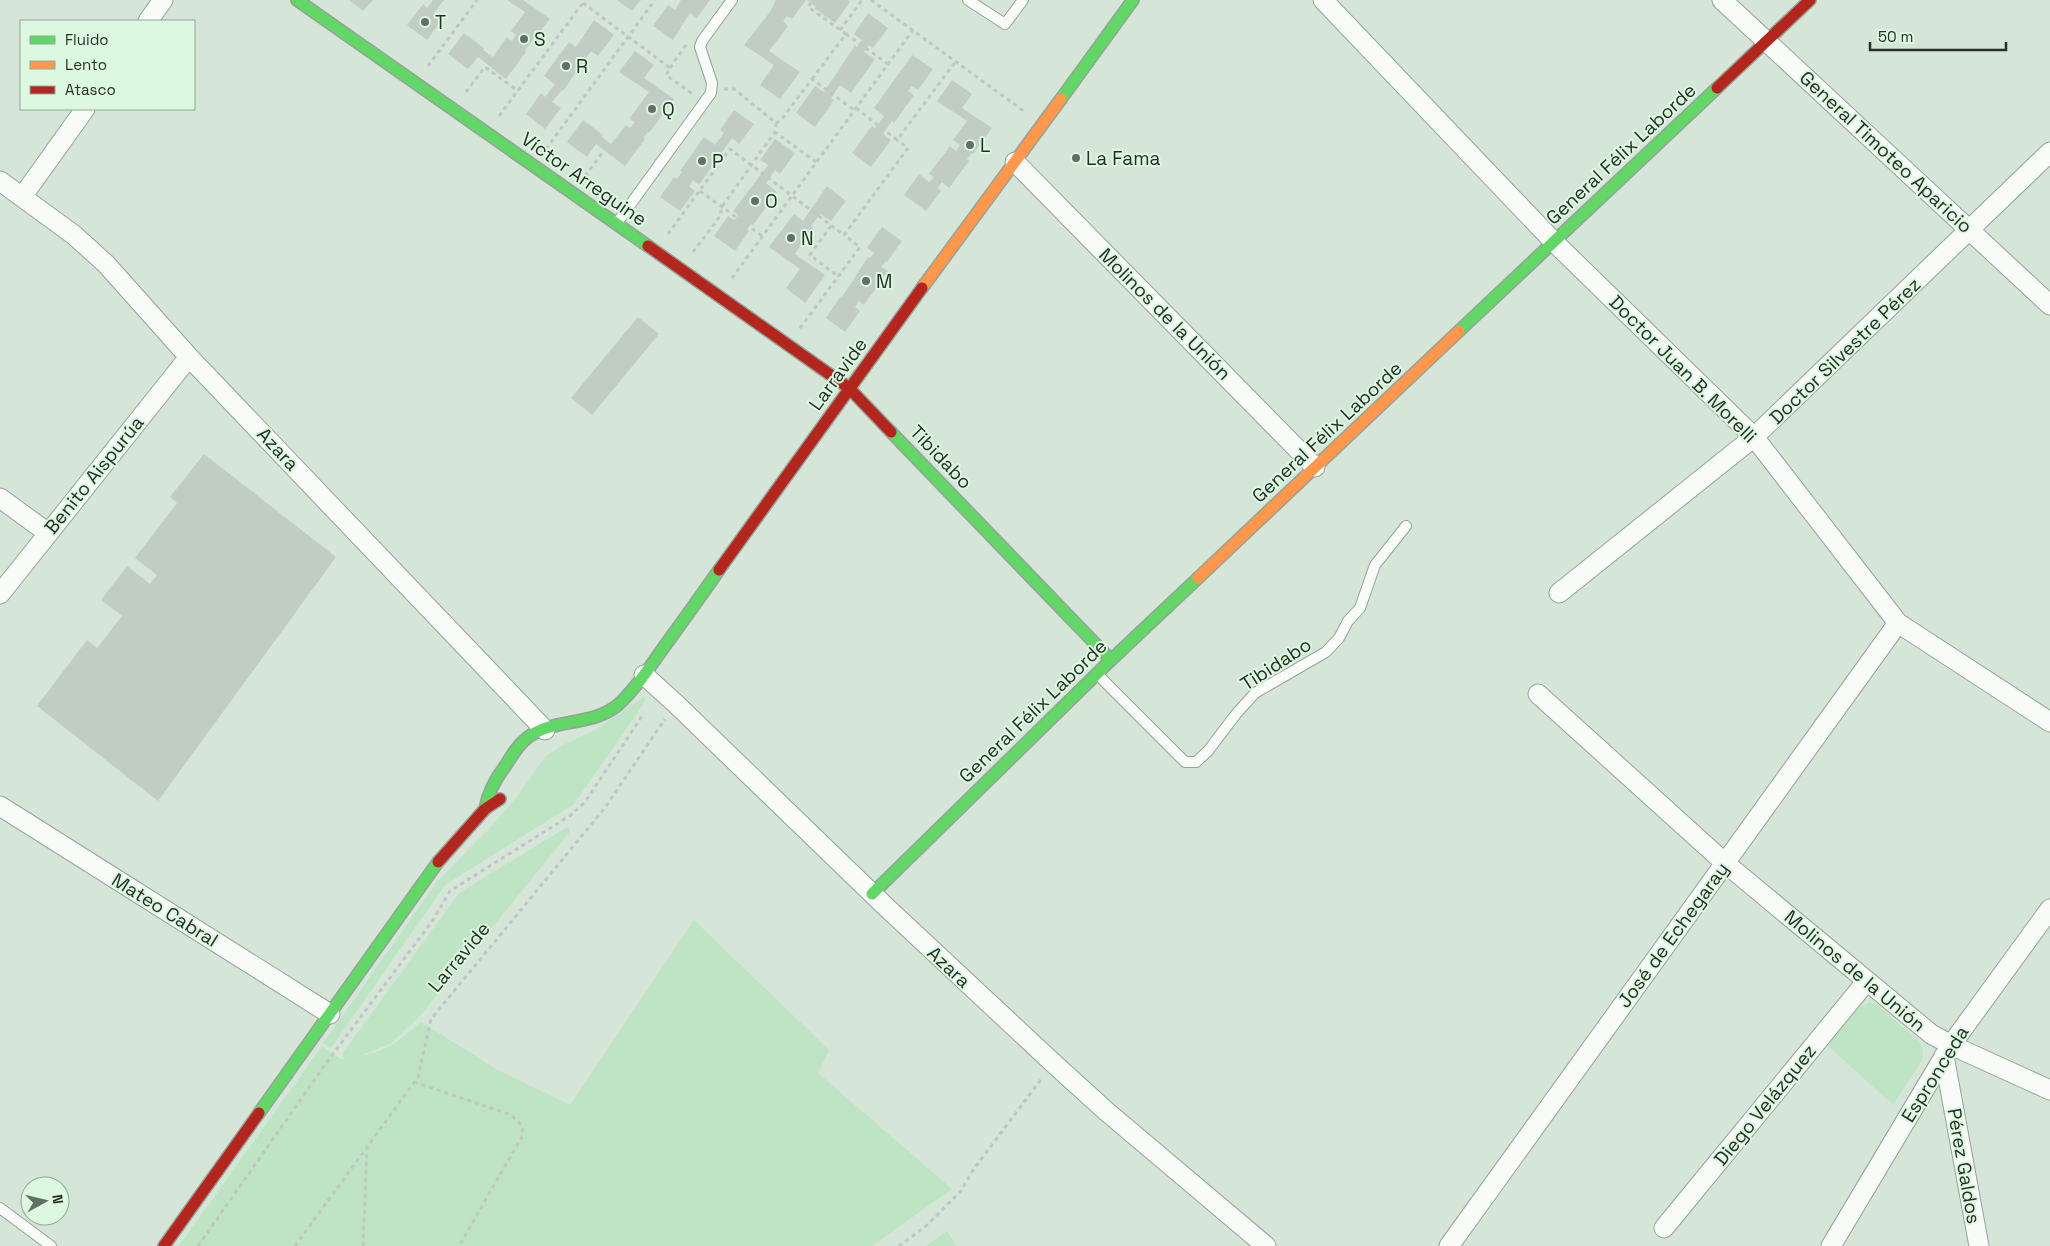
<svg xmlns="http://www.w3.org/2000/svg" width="2050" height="1246" viewBox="0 0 2050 1246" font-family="'Space Grotesk',sans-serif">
<rect width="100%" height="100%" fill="#d5e5d8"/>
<!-- green -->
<path fill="#bfe4c5" d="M 644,697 L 646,700 L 642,706 L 574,804 L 445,885 L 331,1048 L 323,1043 L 436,883 L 497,820 L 519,794 L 545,757 L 563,745 L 595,730 Z
M 567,827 L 569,829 L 569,833 L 420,1016 L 390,1044 L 360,1056 C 392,1050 397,1041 421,1022 L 498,1070 L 570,1105 L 694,920 L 829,1050 L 818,1073 L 952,1189 L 872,1246 L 179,1246 L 322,1046 L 341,1059 L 345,1059 L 342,1054 L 459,893 Z
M 1870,1002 L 1876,1004 L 1919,1041 L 1923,1049 L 1922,1060 L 1893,1105 L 1826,1044 L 1858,1008 Z
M 947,1231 L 957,1246 L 926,1246 Z"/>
<!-- building -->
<path fill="#c1cdc3" d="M 349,0 L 373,0 L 363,11 Z
M 433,0 L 444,0 L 434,13 L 442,19 L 427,40 L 407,25 L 423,4 L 427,8 Z
M 507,0 L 523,0 L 550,19 L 525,50 L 526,52 L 506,79 L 478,57 L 468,69 L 448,54 L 464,33 L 484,48 L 483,50 L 493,57 L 507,37 L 512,41 L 516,35 L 511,31 L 525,12 Z
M 617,0 L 641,0 L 632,11 Z
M 681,0 L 710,0 L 697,18 L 690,13 L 673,40 L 653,26 L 668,5 L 675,10 Z
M 776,0 L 806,0 L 792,19 L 787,16 L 783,21 L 788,26 L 769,51 L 800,72 L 780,99 L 760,85 L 774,65 L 744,45 L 770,12 Z
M 807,0 L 848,0 L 850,2 L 835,23 L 814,8 L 816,7 Z
M 868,13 L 888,28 L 873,48 L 869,45 L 864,52 L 875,59 L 851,93 L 840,85 L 831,98 L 834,100 L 815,127 L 796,113 L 815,86 L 824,92 L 855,45 L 857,47 L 862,40 L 854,34 Z
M 594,20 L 614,35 L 598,56 L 591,51 L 563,91 L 562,90 L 552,102 L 561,108 L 545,129 L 526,114 L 541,93 L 545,97 L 555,84 L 544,76 L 569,42 L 576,47 Z
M 635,51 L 654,65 L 644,78 L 674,99 L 649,133 L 648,132 L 643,138 L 645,139 L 625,166 L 596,144 L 587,157 L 567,142 L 583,120 L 603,135 L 602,137 L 611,144 L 626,125 L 630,128 L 635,122 L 629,119 L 649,92 L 619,72 Z
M 912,55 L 933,69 L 918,90 L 912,86 L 908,91 L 914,95 L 894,123 L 892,121 L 883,134 L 891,140 L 871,167 L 852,153 L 872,126 L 875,128 L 884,116 L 874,108 Z
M 952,80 L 972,94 L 962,108 L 992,128 L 973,154 L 972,153 L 967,159 L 969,161 L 949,188 L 942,182 L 938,188 L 941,191 L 926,211 L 904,195 L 919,174 L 929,182 L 934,177 L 929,174 L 950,146 L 956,151 L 960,145 L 953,140 L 967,121 L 937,101 Z
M 734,110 L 754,124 L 739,144 L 732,138 L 699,185 L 693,180 L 689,186 L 695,191 L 680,211 L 660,197 L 674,177 L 677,179 L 682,172 L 680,171 L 704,137 L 715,145 L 724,133 L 720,130 Z
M 775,139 L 795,153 L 780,174 L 775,170 L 766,183 L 777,192 L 753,225 L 751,224 L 747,229 L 749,231 L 735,251 L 714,236 L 728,216 L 734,220 L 738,215 L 733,211 L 768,165 L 760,160 Z
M 827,186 L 846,201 L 831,221 L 820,214 L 811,226 L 813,228 L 795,254 L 825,275 L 805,303 L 786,288 L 800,269 L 769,247 L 794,214 L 803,221 Z
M 882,227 L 902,241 L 887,262 L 886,261 L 881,267 L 888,271 L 864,305 L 859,301 L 855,307 L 860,311 L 845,332 L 826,318 L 841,296 L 842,297 L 868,257 L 870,258 L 874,253 L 867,248 Z
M 638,317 L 659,334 L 592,415 L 571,398 Z
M 204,454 L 336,557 L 158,801 L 37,706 L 87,640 L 97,648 L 122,616 L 101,600 L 127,566 L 150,584 L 157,575 L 135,558 L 177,503 L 170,497 Z"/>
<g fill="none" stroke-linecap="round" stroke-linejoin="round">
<defs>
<path id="lane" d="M 968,0 L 1005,24 L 1023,0
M 617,223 L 711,93 L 712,83 L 700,47 L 702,41 L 732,0
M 1097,674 L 1185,762 L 1196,762 L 1208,751 L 1236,714 L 1255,693 L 1326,652 L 1339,638 L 1348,621 L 1360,608 L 1375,565 L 1406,526
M 0,1208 L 51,1246"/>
<path id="street" d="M 1323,0 L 1554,242 L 1754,437 L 1898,623 L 2050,722
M 1722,0 L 2050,305
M 148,21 L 163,0
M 1015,162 L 1315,467
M 0,181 L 74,235 L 106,264 L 189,357 L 545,730
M 22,197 L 85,109
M 0,498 L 48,533
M 1559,593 L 1754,437 L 2050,152
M 0,594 L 189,357
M 644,675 L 676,704 L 885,906 L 1052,1062 L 1106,1111 L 1266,1246
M 1538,694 L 1725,863 L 1931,1034 L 1951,1045 L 2050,1090
M 0,806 L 330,1014
M 1944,1056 L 1979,1246
M 1664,1228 L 1866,982
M 1449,1246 L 1898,623
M 1831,1246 L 1951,1045 L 2050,909"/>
<path id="fast" d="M 297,0 L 648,246
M 1061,99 L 1133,0
M 1459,331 L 1717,88
M 891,432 L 1111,660
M 485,809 C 488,792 496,778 506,765 C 512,755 518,745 527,738 C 554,717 593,727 619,704 C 636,688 650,667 664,647 C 682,622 701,596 719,570
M 872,894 L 1111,660 L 1198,578
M 259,1113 L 438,862"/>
<path id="slow" d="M 922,288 L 1061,99
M 1198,578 L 1459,331"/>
<path id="jam" d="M 1717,88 L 1810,0
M 648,246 L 849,388 L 891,432
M 719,570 L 922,288
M 438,862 L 485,809 L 500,799
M 164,1246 L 259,1113"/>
</defs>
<!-- lane casing -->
<use href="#lane" stroke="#96a299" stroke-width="12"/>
<!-- street casing -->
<use href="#street" stroke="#96a299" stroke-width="21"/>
<!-- fast casing -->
<use href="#fast" stroke="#96a299" stroke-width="14"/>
<!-- slow casing -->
<use href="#slow" stroke="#96a299" stroke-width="14"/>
<!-- jam casing -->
<use href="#jam" stroke="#96a299" stroke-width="14"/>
<!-- path -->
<path stroke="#c1c6c2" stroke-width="3" stroke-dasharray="4 4" stroke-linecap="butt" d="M 871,0 L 1025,112
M 583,3 L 670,68 L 666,75 L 694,95
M 840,30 L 862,0
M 846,34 L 888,64
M 428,66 L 477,0
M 670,68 L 686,45
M 812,79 L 846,34 L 808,7 L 813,0
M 724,89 L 734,89 L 776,123 L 775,132 L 816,162
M 466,92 L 485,67 L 518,91
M 856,108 L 897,140 L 956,61
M 499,116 L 585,0
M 776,123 L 781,120 L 812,79 L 854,110
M 546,149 L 655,0
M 585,176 L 603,152
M 700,191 L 762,236
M 831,226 L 810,255 L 839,277
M 668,234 L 730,149 L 844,235 L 908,148 L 897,140
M 693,252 L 721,215 L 721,208 L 775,132
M 732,278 L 913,30
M 800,328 L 860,247 L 844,235
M 414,1082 L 509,1114 C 517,1120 523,1124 523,1135 L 459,1246
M 198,1246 L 327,1062 L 433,920 L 450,891 L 571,815 L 585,802 L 644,713
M 295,1246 L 418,1077 L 431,1019 L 604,809 L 665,719
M 363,1246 L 367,1148
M 899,1246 L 926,1226 L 961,1191 L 973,1170 L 1042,1078"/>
<!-- lane -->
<use href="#lane" stroke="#f9fbf9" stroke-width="10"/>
<!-- street -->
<use href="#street" stroke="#f9fbf9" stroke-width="19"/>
<!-- fast -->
<use href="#fast" stroke="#63d668" stroke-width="11"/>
<!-- slow -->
<use href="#slow" stroke="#ff974d" stroke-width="11"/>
<!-- jam -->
<use href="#jam" stroke="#b3261e" stroke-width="11"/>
</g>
<!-- markers -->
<g fill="#636f64" stroke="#dcf8e0" stroke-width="2">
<circle cx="425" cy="22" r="5"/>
<circle cx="524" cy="39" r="5"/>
<circle cx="566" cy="66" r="5"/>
<circle cx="652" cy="109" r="5"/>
<circle cx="970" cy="145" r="5"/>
<circle cx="1076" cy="158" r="5"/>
<circle cx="702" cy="161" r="5"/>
<circle cx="755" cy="201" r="5"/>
<circle cx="791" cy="238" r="5"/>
<circle cx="866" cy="281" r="5"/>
</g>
<g text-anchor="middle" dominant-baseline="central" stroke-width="4" stroke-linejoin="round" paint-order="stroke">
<!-- poi labels -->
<g font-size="19" fill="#252f26" stroke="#dcf8e0" text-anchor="start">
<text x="435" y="22">T</text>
<text x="534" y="39">S</text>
<text x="576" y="66">R</text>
<text x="662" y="109">Q</text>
<text x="980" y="145">L</text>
<text x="1086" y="158">La Fama</text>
<text x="712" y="161">P</text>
<text x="765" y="201">O</text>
<text x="801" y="238">N</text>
<text x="876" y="281">M</text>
</g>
<!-- street labels -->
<g font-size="19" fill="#252f26" stroke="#dcf8e0">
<text transform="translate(1886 152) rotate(43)">General Timoteo Aparicio</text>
<text transform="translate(1621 154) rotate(-43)">General Félix Laborde</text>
<text transform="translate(584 179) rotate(35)">Víctor Arreguine</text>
<text transform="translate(1165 314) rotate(45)">Molinos de la Unión</text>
<text transform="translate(1845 351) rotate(-44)">Doctor Silvestre Pérez</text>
<text transform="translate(1683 369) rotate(45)">Doctor Juan B. Morelli</text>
<text transform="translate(838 374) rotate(-54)">Larravide</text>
<text transform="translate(1327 432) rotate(-43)">General Félix Laborde</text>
<text transform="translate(278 449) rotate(47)">Azara</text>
<text transform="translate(941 457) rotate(46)">Tibidabo</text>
<text transform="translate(94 475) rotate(-51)">Benito Aispurúa</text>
<text transform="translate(1276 664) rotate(-33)">Tibidabo</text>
<text transform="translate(1033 711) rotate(-44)">General Félix Laborde</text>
<text transform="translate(165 910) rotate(32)">Mateo Cabral</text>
<text transform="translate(1673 935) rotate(-54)">José de Echegaray</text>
<text transform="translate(459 957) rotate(-50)">Larravide</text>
<text transform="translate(949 967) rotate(43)">Azara</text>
<text transform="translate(1855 971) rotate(40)">Molinos de la Unión</text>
<text transform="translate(1935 1074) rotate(-58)">Espronceda</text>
<text transform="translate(1765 1105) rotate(-51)">Diego Velázquez</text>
<text transform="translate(1964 1166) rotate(80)">Pérez Galdos</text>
</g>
</g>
<!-- legend -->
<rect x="20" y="20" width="175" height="90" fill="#dcf8e0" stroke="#93a896"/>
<rect x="30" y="36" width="25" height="8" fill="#63d668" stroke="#93a896"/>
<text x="65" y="45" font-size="15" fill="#252f26">Fluido</text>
<rect x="30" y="61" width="25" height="8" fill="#ff974d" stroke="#93a896"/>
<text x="65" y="70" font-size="15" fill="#252f26">Lento</text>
<rect x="30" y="86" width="25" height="8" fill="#b3261e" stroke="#93a896"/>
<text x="65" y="95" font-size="15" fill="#252f26">Atasco</text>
<!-- north arrow -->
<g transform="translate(45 1201) rotate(82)"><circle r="24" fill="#dcf8e0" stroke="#93a896"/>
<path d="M0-4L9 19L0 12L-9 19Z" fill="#636f64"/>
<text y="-8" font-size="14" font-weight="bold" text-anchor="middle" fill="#252f26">N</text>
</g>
<!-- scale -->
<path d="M1870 42v8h136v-8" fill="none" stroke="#252f26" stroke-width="2.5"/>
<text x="1878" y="42" font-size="15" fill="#252f26" stroke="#dcf8e0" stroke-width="4" paint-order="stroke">50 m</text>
</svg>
